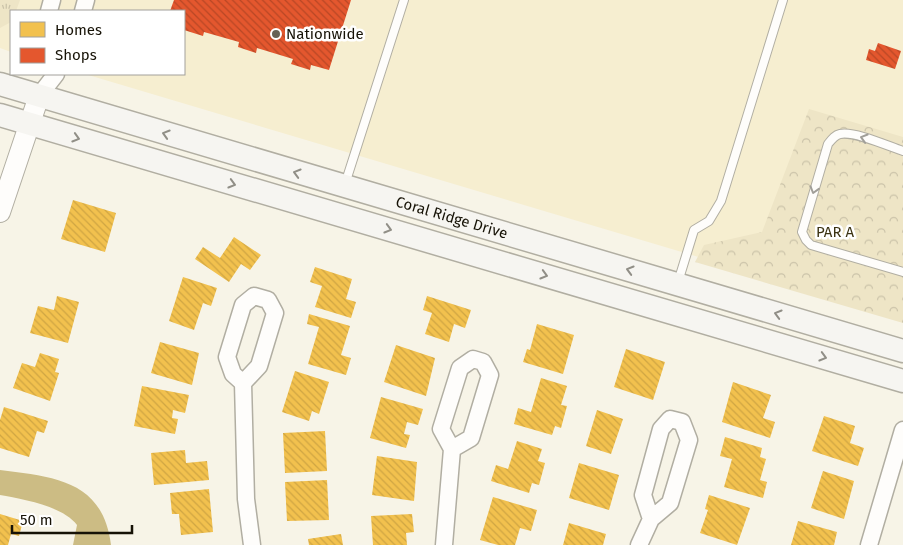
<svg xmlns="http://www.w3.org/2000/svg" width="903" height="545" viewBox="0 0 903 545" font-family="'Fira Sans',sans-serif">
<defs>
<pattern id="grass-tufts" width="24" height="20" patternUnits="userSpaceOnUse" patternTransform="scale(1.25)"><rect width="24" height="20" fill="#eee5c6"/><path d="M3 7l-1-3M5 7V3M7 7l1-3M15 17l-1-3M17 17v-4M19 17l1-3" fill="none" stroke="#cbc3a9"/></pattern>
<pattern id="park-crowns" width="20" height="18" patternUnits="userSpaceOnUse" patternTransform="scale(1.25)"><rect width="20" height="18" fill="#eee5c6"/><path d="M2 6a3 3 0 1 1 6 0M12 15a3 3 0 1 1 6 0" fill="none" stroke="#cbc3a9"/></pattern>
<pattern id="homes-back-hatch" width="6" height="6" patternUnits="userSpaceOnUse" patternTransform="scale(1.25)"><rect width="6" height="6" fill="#f2c14e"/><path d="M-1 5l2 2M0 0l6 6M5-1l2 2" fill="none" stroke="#cfa543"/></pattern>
<pattern id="shops-back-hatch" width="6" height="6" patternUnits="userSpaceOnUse" patternTransform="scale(1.25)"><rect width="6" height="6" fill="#e4572e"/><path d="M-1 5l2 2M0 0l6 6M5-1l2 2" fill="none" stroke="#b84725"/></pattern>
</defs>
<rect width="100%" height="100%" fill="#f7f4e7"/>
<!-- built -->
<path fill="#f6eed0" d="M 0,0 L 903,0 L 903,318 L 85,74 L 184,74 L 184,11 L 11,11 L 11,52 L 0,48 Z"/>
<!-- grass -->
<path fill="url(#grass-tufts)" d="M 0,0 L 20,0 L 16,11 L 11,11 L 11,22 L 0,28 Z"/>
<!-- park -->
<path fill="url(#park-crowns)" d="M 809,109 L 903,137 L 903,323 L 695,262 L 704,245 L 762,232 Z"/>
<!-- water -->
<path fill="#ccbc84" d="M 0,470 C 54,477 103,480 111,545 L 73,545 L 77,525 C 63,506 22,499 0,495 Z"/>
<!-- homes -->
<path fill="url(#homes-back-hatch)" d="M 73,200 L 116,213 L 105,252 L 61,239 Z
M 234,237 L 261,255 L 250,270 L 241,264 L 229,282 L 195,259 L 203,247 L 220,258 Z
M 315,267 L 352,279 L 346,299 L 356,302 L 351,318 L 315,307 L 322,286 L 310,282 Z
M 183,277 L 217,288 L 211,306 L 203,303 L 194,330 L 169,321 Z
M 57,296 L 79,302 L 68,343 L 30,333 L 38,306 L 54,310 Z
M 427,296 L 471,310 L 465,328 L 454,324 L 449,342 L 425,334 L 432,313 L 423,310 Z
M 309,314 L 350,326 L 341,355 L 351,358 L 346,375 L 308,364 L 319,327 L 307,324 Z
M 537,324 L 574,335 L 563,374 L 523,362 L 527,349 L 530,350 Z
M 160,342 L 199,353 L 192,385 L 151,373 Z
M 396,345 L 435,358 L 426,396 L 384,382 Z
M 626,349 L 665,362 L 653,400 L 614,387 Z
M 40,353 L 59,359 L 55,372 L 59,373 L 50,401 L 13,388 L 22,363 L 35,367 Z
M 295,371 L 329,382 L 319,414 L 312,411 L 309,421 L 282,412 Z
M 541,378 L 567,386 L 561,405 L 567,406 L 561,428 L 555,426 L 552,435 L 514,424 L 518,408 L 531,412 Z
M 733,382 L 771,395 L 763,418 L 775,422 L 770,438 L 722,422 Z
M 142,386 L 189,395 L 185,413 L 173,410 L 172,418 L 178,419 L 175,434 L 134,426 Z
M 381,397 L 423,409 L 418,425 L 407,422 L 404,434 L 410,435 L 406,448 L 370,438 Z
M 4,407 L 48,421 L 44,433 L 37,431 L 29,457 L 0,448 L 0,420 Z
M 597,410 L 623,419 L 611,454 L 586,446 Z
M 824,416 L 855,426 L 850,443 L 864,448 L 858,466 L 812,451 Z
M 325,431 L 327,471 L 285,473 L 283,433 Z
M 725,437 L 762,448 L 760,457 L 766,459 L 760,480 L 767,482 L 763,498 L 724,487 L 732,459 L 720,456 Z
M 517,441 L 542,449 L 538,461 L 545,463 L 539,485 L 532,483 L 529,493 L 491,481 L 496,465 L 508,469 Z
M 185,450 L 186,463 L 207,461 L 209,480 L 154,485 L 151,453 Z
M 377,456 L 417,462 L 414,501 L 372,495 Z
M 579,463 L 619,475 L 609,510 L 569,498 Z
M 823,471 L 854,481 L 844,519 L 811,508 Z
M 327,480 L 329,520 L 287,521 L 285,482 Z
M 209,489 L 213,532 L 181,535 L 179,514 L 172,514 L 170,493 Z
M 709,495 L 750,508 L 737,545 L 700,533 L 708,510 L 705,509 Z
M 493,497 L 537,510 L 531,531 L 520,528 L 515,545 L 498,545 L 480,540 Z
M 0,514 L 23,521 L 19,536 L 11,534 L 8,545 L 0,545 Z
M 412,514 L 414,532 L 406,533 L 407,545 L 373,545 L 371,516 Z
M 798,521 L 837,532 L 834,545 L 791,545 Z
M 569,523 L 606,534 L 603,545 L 563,545 Z
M 341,534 L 343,545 L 309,545 L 308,539 Z"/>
<!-- shops -->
<path fill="url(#shops-back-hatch)" d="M 174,0 L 351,0 L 329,70 L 311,65 L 310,70 L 291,64 L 293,59 L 257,48 L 256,53 L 238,47 L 239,42 L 204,32 L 203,36 L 184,30 L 184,11 L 170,11 Z
M 878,43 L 901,51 L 895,69 L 866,60 L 869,49 L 875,51 Z"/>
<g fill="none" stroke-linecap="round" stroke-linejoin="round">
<defs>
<path id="service" d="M 903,151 C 888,146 855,131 840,134 C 835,135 832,139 828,144 L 802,232 L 806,240 L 811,245 L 903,272
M 345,184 L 404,0
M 678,282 L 694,230 L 709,221 L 721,201 L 783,0"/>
<path id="minor" d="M 49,11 L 52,0
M 83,11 L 86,0
M 39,96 L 56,74
M 243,383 L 259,366 L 275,313 L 268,300 L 254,296 L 243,305 L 227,357 L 233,374 L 243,383 L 246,499 L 252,545
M 444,545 L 452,449 L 441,429 L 460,368 L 473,359 L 483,362 L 490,375 L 471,438 L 452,449
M 639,545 L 651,519 L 670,503 L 689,440 L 682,422 L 670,419 L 661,429 L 643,495 L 651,519
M 869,545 L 903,430"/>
<path id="tertiary" d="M 0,212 L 39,96"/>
<g id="secondary">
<path id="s1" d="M 0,84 L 903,351"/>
<path d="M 0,115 L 903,381"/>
</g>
</defs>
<!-- service casing -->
<use href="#service" stroke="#b1aea2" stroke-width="10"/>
<!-- minor casing -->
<use href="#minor" stroke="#b1aea2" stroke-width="19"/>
<!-- tertiary casing -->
<use href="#tertiary" stroke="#b1aea2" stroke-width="22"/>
<!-- secondary casing -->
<use href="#secondary" stroke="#b1aea2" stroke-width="25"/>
<!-- service -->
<use href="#service" stroke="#fefdfb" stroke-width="8"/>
<!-- minor -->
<use href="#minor" stroke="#fefdfb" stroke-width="16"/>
<!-- tertiary -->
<use href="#tertiary" stroke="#fefdfb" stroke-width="20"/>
<!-- secondary -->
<use href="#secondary" stroke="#f6f5f1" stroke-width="22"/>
</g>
<!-- one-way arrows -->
<defs><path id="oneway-chevron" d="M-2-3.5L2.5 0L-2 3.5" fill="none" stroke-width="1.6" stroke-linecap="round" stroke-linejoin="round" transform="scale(1.25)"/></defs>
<g stroke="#918f87">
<use href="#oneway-chevron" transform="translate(166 134) rotate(-163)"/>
<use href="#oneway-chevron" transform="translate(76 138) rotate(17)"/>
<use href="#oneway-chevron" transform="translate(297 173) rotate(-164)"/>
<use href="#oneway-chevron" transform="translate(232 184) rotate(16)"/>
<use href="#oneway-chevron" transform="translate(388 229) rotate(16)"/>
<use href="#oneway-chevron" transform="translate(630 270) rotate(-164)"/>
<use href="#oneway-chevron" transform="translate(544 275) rotate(16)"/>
<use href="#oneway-chevron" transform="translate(778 314) rotate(-164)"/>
<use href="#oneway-chevron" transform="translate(823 357) rotate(16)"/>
</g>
<g stroke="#a19f99">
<use href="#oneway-chevron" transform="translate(864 138) rotate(-163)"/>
<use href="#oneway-chevron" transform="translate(814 190) rotate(107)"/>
</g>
<!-- markers -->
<circle fill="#656155" stroke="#fff" stroke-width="2" cx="276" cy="34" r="5"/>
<g text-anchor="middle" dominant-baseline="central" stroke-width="5" stroke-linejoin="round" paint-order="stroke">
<!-- poi labels -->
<g font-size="15" fill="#161206" stroke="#fff" text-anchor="start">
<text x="286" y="34">Nationwide</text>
</g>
<!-- street labels -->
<g font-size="15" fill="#161206" stroke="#fff">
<text stroke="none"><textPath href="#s1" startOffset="471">Coral Ridge Drive</textPath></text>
</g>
<!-- park labels -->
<g font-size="15" fill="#3b3211" stroke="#fff">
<text x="835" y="232">PAR A</text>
</g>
</g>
<!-- legend -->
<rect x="10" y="10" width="175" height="65" fill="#ffffff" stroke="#a2a09b"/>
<rect x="20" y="22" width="25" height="15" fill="#f2c14e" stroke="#a2a09b"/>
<text x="55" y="35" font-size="15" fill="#161206">Homes</text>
<rect x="20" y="48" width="25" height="15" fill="#e4572e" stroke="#a2a09b"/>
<text x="55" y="60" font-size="15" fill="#161206">Shops</text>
<!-- scale -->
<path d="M12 525v8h120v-8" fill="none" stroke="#161206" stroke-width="2.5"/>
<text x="20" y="525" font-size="15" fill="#161206" stroke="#ffffff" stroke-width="4" paint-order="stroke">50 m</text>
</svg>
